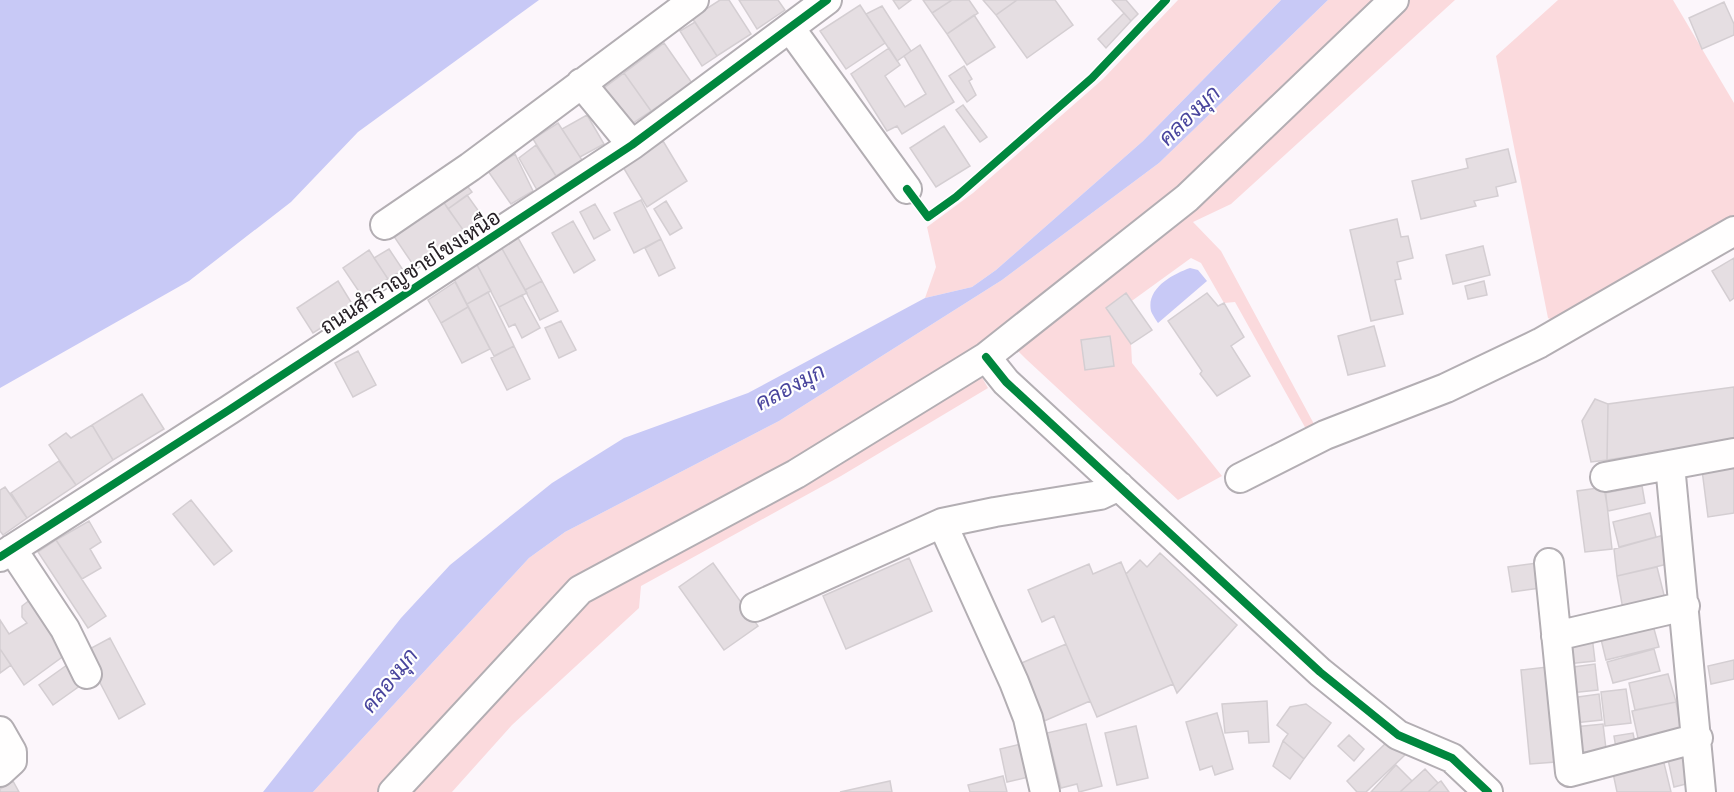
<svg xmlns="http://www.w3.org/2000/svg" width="1734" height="792" viewBox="0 0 1734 792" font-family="Literata,Sarabun,serif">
<rect width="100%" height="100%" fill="#fcf6fb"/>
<!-- green -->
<path fill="#fbdadd" d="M 1178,0 L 1281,0 L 1143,141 L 996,270 L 972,287 L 925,298 L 936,267 L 927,227 L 973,193 L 1103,79 Z
M 1328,0 L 1455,0 L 1231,204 L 1193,222 L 1221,251 L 1314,424 L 1306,429 L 1235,302 L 1224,303 L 1201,263 L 1191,258 L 1111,316 L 1131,344 L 1132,363 L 1222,476 L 1178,500 L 1026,359 L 1002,335 L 791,465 L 573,579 L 378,792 L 313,792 L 529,558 L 565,532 L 779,421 L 1002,280 L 1159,163 Z
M 1558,0 L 1673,0 L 1734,103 L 1734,217 L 1556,322 L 1548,318 L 1496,56 Z
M 980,374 L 988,388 L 841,476 L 641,586 L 639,608 L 512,725 L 452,792 L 409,792 L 584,598 Z"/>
<!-- water -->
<path fill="#c8c9f6" d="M 0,0 L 539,0 L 358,132 L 291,202 L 189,281 L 0,388 Z
M 1281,0 L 1328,0 L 1159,163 L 1002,280 L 779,421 L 565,532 L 529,558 L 313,792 L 263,792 L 401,618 L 450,565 L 552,483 L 624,438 L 748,393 L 925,298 L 972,287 L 996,270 L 1143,141 Z
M 1190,268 L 1198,270 L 1207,281 L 1158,323 C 1156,320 1152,314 1151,311 C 1146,288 1173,274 1190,268 Z"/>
<!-- building -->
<path fill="#e5dee2" stroke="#d4ced2" stroke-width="1.5" d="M 720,0 L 729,0 L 751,34 L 717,56 L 692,18 Z
M 739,0 L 778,0 L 785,10 L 757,29 Z
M 893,0 L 911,0 L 899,9 Z
M 923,0 L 952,0 L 932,13 Z
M 952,0 L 969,0 L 978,13 L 947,34 L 932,13 Z
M 983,0 L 1017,0 L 996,15 Z
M 1017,0 L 1055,0 L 1073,25 L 1027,58 L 996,15 Z
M 1112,0 L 1126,0 L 1138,14 L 1131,21 Z
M 1724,2 L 1734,24 L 1734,35 L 1702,49 L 1689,18 Z
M 860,5 L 885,43 L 846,69 L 820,31 Z
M 882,6 L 911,51 L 897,61 L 866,14 Z
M 1124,13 L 1131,21 L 1106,48 L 1098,39 Z
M 974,15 L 995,47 L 967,65 L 947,34 Z
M 695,22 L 717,56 L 702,66 L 680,31 Z
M 664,43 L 692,83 L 651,111 L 624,73 Z
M 920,45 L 954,102 L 902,134 L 897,126 L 887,131 L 851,74 L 889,48 L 900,65 L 885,76 L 905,107 L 926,94 L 904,56 Z
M 964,66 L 972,79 L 969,81 L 976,95 L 967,102 L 949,76 Z
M 624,73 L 651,111 L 630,125 L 604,88 Z
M 963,105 L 987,137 L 980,142 L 956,110 Z
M 587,115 L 604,144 L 580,157 L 562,129 Z
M 558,123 L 582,160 L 556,176 L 533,139 Z
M 944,126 L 970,166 L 936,187 L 910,148 Z
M 663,141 L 687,181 L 647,207 L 623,167 Z
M 536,145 L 556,176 L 537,190 L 519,158 Z
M 1508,149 L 1516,182 L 1496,187 L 1498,196 L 1474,201 L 1476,206 L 1421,219 L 1412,181 L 1468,168 L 1466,159 Z
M 515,154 L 533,191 L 511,204 L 488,171 Z
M 462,179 L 472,192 L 448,209 L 439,195 Z
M 467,195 L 485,220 L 466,234 L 448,209 Z
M 440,197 L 466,234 L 416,269 L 391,232 Z
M 641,200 L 661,239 L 634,253 L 614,213 Z
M 666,201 L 682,228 L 670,235 L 654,209 Z
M 595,204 L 610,230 L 594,239 L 580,212 Z
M 1397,219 L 1401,237 L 1408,236 L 1413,258 L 1397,262 L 1401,279 L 1395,280 L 1403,314 L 1371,321 L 1350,230 Z
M 573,221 L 595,260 L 574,273 L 552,233 Z
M 517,236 L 542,281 L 525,290 L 500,245 Z
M 661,239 L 675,268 L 659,276 L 645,248 Z
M 500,245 L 527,293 L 499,307 L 475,261 Z
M 1483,246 L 1490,275 L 1453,284 L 1446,255 Z
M 389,249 L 403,270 L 388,279 L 374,258 Z
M 369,250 L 388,279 L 362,296 L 343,268 Z
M 1734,258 L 1734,298 L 1730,301 L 1712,271 Z
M 475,261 L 491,291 L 467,304 L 453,277 Z
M 338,281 L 354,307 L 313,333 L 297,308 Z
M 542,281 L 558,311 L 540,320 L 525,290 Z
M 1484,281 L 1487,295 L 1468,299 L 1465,286 Z
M 455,282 L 468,307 L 441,323 L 428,300 Z
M 488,292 L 514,346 L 494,356 L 467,304 Z
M 1126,293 L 1152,330 L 1131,344 L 1106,308 Z
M 1207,293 L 1218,306 L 1224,303 L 1244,337 L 1231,346 L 1250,376 L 1217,396 L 1200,374 L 1202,371 L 1168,321 Z
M 522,295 L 540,328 L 522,338 L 515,324 L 509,327 L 499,307 Z
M 468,307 L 490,349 L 462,363 L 441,323 Z
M 561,321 L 576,350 L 559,358 L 545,328 Z
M 1374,326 L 1385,366 L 1348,375 L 1338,336 Z
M 1110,336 L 1114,366 L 1085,370 L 1081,340 Z
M 514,346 L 530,379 L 507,390 L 491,358 Z
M 358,351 L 376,385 L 353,397 L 335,363 Z
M 1734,387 L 1734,440 L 1607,460 L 1608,404 Z
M 142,394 L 164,429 L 113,460 L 92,425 Z
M 1595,399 L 1608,404 L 1607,460 L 1591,462 L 1582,421 Z
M 92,425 L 113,460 L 76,485 L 49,445 L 66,433 L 71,438 Z
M 59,461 L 76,485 L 27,518 L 11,493 Z
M 1734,466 L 1734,513 L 1708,517 L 1702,470 Z
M 1642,486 L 1645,503 L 1608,511 L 1605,493 Z
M 5,487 L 27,518 L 3,535 L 0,531 L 0,490 Z
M 1605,487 L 1612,549 L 1585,552 L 1577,491 Z
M 191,500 L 232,551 L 214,565 L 173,514 Z
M 1650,513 L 1656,537 L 1619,547 L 1613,522 Z
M 89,521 L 101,542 L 90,549 L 101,568 L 82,579 L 56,540 Z
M 1664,535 L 1672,563 L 1617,576 L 1614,549 Z
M 56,540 L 106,616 L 88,628 L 38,552 Z
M 1160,553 L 1237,625 L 1177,693 L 1126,574 L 1140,560 L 1147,567 Z
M 909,558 L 932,611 L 846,649 L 823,596 Z
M 1121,562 L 1173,684 L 1097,717 L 1054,616 L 1042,622 L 1028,590 L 1089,564 L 1093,574 Z
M 713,563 L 758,626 L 724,650 L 679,587 Z
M 1537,563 L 1540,588 L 1512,592 L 1508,567 Z
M 1657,567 L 1666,603 L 1624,615 L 1617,576 Z
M 31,599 L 69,652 L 24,685 L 0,649 L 0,620 L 9,634 L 27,623 L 22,617 L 22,606 Z
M 1651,618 L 1659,647 L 1606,660 L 1599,631 Z
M 1592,636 L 1595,661 L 1567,664 L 1563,639 Z
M 110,638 L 145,704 L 119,719 L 84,652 Z
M 1066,644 L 1090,701 L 1042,722 L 1017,665 Z
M 0,649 L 11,665 L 0,673 Z
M 1654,649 L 1660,671 L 1613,683 L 1607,662 Z
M 1734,660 L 1734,679 L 1711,684 L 1708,666 Z
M 1595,664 L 1598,690 L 1570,693 L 1566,668 Z
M 67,665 L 81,685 L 53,705 L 39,685 Z
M 1547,667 L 1556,762 L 1530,764 L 1521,670 Z
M 1668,674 L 1676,702 L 1635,710 L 1629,683 Z
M 1626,689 L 1631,723 L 1605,726 L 1601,692 Z
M 1599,694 L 1602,720 L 1574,723 L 1571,698 Z
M 1267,701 L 1269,742 L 1249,743 L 1248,731 L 1225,733 L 1222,704 Z
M 1676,702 L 1681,729 L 1638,738 L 1632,711 Z
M 1306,704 L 1331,723 L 1304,759 L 1283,741 L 1288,734 L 1277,725 L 1290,707 Z
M 1217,713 L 1233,769 L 1215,775 L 1212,766 L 1200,770 L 1186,722 Z
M 1086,724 L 1102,786 L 1079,792 L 1077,784 L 1061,788 L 1047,733 Z
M 1603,724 L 1606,749 L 1577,753 L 1574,727 Z
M 1136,726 L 1148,778 L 1117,785 L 1105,733 Z
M 1633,733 L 1635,743 L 1616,748 L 1614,736 Z
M 1349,735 L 1364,749 L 1354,761 L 1338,746 Z
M 1391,738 L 1406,754 L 1366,792 L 1357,792 L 1347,781 Z
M 1283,741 L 1304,759 L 1290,779 L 1273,766 Z
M 1025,743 L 1033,776 L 1007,782 L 1000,749 Z
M 1683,752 L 1690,783 L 1674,787 L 1667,755 Z
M 1663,759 L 1671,792 L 1617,792 L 1613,773 Z
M 1396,765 L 1412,781 L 1400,792 L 1371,792 Z
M 1425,769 L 1438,783 L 1428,792 L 1400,792 Z
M 1003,776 L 1007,792 L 970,792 L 968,785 Z
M 13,781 L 19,792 L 0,792 L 0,789 Z
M 890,781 L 892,792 L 840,792 Z
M 1441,781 L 1449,792 L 1428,792 L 1438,783 Z"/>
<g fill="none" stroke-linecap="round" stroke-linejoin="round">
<defs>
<path id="minor" d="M 790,28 L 907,189
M 581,83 L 632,145
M 385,225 L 470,167 L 694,0
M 986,357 L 1006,382 L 1320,672 L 1398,735 L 1452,758 L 1488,792
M 1670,465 L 1701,792
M 1605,477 L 1734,453
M 1240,478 L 1325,435 L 1446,388 L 1540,343 L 1734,231
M 942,523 L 1014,682 L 1028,718 L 1045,792
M 12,549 L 65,629 L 87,674
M 0,557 L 229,410 L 632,145 L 827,0
M 1549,563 L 1570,772 L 1698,738
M 755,607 L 942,523 L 995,512 L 1100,495 L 1119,486
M 1556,636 L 1685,606
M 0,731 L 12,752 L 12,761 L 0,772
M 393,792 L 580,590 L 796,474 L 986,357 L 1187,198 L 1394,0"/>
</defs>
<!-- minor casing -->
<use href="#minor" stroke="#b3aeb3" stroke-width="32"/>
<!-- minor -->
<use href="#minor" stroke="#fffefe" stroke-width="28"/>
<defs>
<path id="cycleway" d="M 907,189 L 928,217 L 956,197 L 1092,78 L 1166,0
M 986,357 L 1006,382 L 1320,672 L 1398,735 L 1452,758 L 1488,792
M 0,557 L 229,410 L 632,145 L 827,0"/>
</defs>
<!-- cycleway casing -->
<use href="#cycleway" stroke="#fff" stroke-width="11"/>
<!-- cycleway -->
<use href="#cycleway" stroke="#00873e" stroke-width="8"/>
</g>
<g text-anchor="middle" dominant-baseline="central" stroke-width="4.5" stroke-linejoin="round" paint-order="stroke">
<!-- street labels -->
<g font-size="21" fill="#272126" stroke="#fff">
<text transform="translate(409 270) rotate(-33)">ถนนสำราญชายโขงเหนือ</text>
</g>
<!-- water labels -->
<g font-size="22" font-style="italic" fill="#49459d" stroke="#fff">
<text transform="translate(1188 114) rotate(-44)">คลองมุก</text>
<text transform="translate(789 385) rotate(-28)">คลองมุก</text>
<text transform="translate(388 679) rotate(-51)">คลองมุก</text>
</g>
</g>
</svg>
